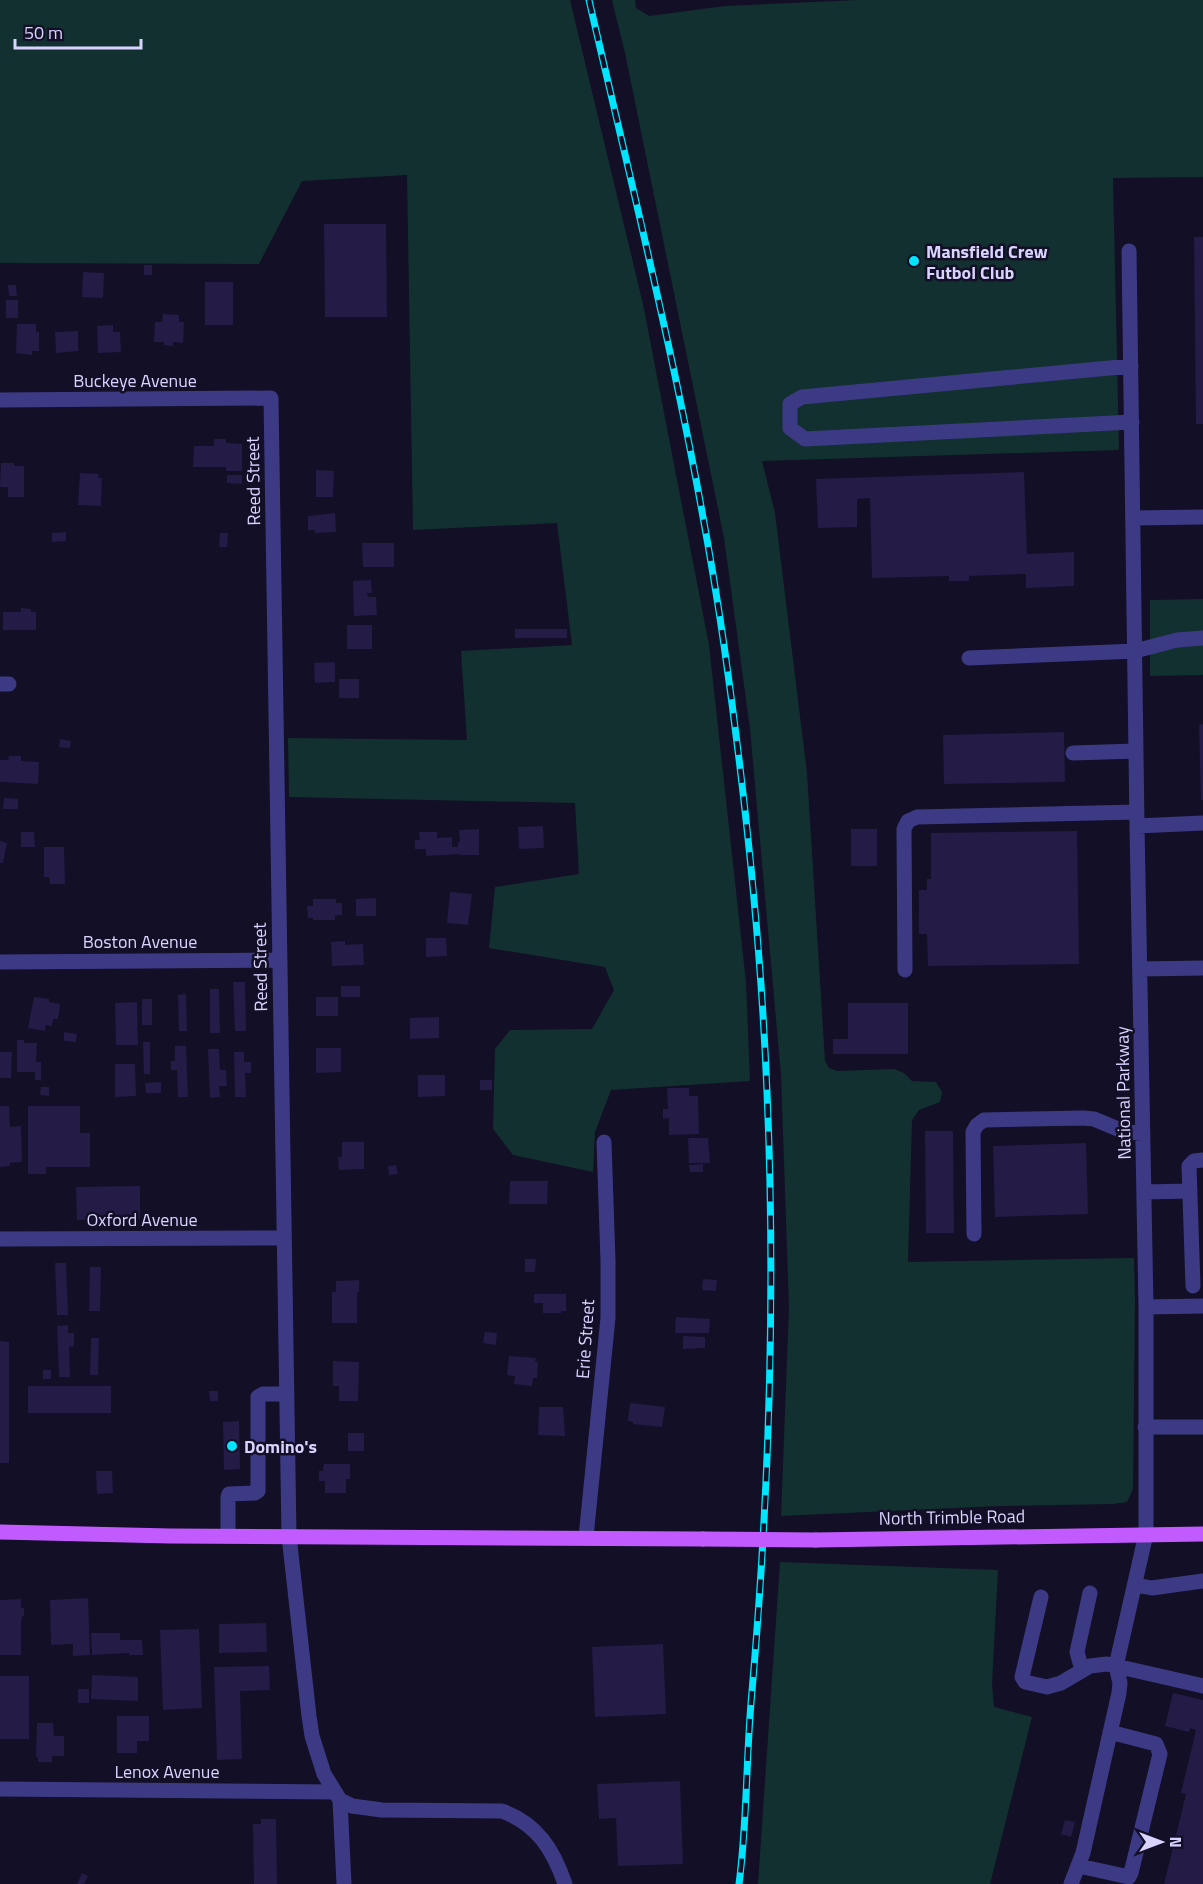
<svg xmlns="http://www.w3.org/2000/svg" width="1203" height="1884" viewBox="0 0 1203 1884" font-family="'Titillium Web',sans-serif">
<rect width="100%" height="100%" fill="#130f26"/>
<!-- green -->
<path fill="#12302f" d="M 0,0 L 570,0 L 643,304 L 709,645 L 746,982 L 750,1081 L 611,1090 L 595,1132 L 593,1172 L 513,1155 L 493,1129 L 495,1049 L 510,1030 L 592,1029 L 614,990 L 605,967 L 489,948 L 495,887 L 579,874 L 575,803 L 289,797 L 288,738 L 467,740 L 461,651 L 572,645 L 557,523 L 413,530 L 407,175 L 302,181 L 259,264 L 0,263 Z
M 612,0 L 635,0 L 636,8 L 649,16 L 725,6 L 858,0 L 1203,0 L 1203,177 L 1113,178 L 1119,450 L 762,461 L 775,513 L 807,773 L 825,1061 L 829,1068 L 837,1071 L 894,1069 L 904,1073 L 912,1081 L 936,1082 L 942,1092 L 940,1102 L 919,1110 L 912,1120 L 908,1262 L 1134,1258 L 1135,1299 L 1133,1489 L 1127,1502 L 1113,1504 L 998,1506 L 781,1516 L 789,1307 L 781,1075 L 750,729 L 724,538 L 625,53 Z
M 1203,599 L 1203,675 L 1150,676 L 1150,600 Z
M 780,1562 L 998,1570 L 992,1684 L 994,1707 L 1032,1717 L 990,1884 L 758,1884 Z"/>
<!-- building -->
<path fill="#241b47" d="M 324,224 L 386,224 L 387,317 L 325,317 Z
M 1194,237 L 1203,237 L 1203,424 L 1196,424 Z
M 144,265 L 152,265 L 152,275 L 144,275 Z
M 83,272 L 104,273 L 103,298 L 82,297 Z
M 205,282 L 233,282 L 233,325 L 205,325 Z
M 8,285 L 16,285 L 17,296 L 9,296 Z
M 6,300 L 18,300 L 18,318 L 6,318 Z
M 163,314 L 179,315 L 179,322 L 184,322 L 183,343 L 173,342 L 173,346 L 164,345 L 164,342 L 154,342 L 155,322 L 162,322 Z
M 17,324 L 36,324 L 36,332 L 39,332 L 39,351 L 32,351 L 32,355 L 16,353 Z
M 113,325 L 113,332 L 120,332 L 121,352 L 98,353 L 97,326 Z
M 78,331 L 78,351 L 56,353 L 55,332 Z
M 214,439 L 226,439 L 226,443 L 242,444 L 242,471 L 226,471 L 226,467 L 193,467 L 194,446 L 214,446 Z
M 1,463 L 14,463 L 14,466 L 24,466 L 24,497 L 8,497 L 8,487 L 0,487 Z
M 316,470 L 334,471 L 333,497 L 316,497 Z
M 1024,472 L 1027,554 L 1074,552 L 1074,586 L 1026,588 L 1026,574 L 969,576 L 969,581 L 949,581 L 949,576 L 872,578 L 870,498 L 857,499 L 857,527 L 818,528 L 816,479 Z
M 80,473 L 99,474 L 98,478 L 102,478 L 101,506 L 78,505 Z
M 227,475 L 242,475 L 242,484 L 227,483 Z
M 335,513 L 336,532 L 315,533 L 315,530 L 308,530 L 308,516 Z
M 66,532 L 66,541 L 52,542 L 52,533 Z
M 220,533 L 228,533 L 227,547 L 219,547 Z
M 362,543 L 394,543 L 394,567 L 363,567 Z
M 371,580 L 372,593 L 367,593 L 368,597 L 376,597 L 377,615 L 354,616 L 353,581 Z
M 21,608 L 31,609 L 31,612 L 36,612 L 36,630 L 3,630 L 3,612 L 21,612 Z
M 347,625 L 372,625 L 372,649 L 347,649 Z
M 515,629 L 567,629 L 567,638 L 515,638 Z
M 335,662 L 335,682 L 315,683 L 314,663 Z
M 339,679 L 359,679 L 359,698 L 339,698 Z
M 1203,724 L 1203,800 L 1201,800 L 1199,725 Z
M 1064,732 L 1065,782 L 944,784 L 943,735 Z
M 60,739 L 71,741 L 70,748 L 59,747 Z
M 9,756 L 21,756 L 21,761 L 39,762 L 38,784 L 0,782 L 0,760 L 8,760 Z
M 4,798 L 18,799 L 18,809 L 3,809 Z
M 543,826 L 544,848 L 519,849 L 518,827 Z
M 479,829 L 479,855 L 459,855 L 459,854 L 426,856 L 426,849 L 415,849 L 415,840 L 420,840 L 419,832 L 437,832 L 437,838 L 452,837 L 452,847 L 458,847 L 458,842 L 460,842 L 459,830 Z
M 851,829 L 877,829 L 877,866 L 851,866 Z
M 1077,831 L 1079,964 L 928,966 L 927,934 L 919,934 L 919,890 L 927,890 L 927,879 L 931,879 L 931,833 Z
M 21,832 L 34,832 L 35,847 L 21,847 Z
M 0,841 L 7,843 L 3,863 L 0,863 Z
M 44,847 L 64,847 L 65,884 L 50,884 L 49,877 L 44,877 Z
M 450,892 L 472,894 L 468,925 L 447,923 Z
M 376,898 L 376,916 L 356,916 L 356,899 Z
M 313,899 L 336,899 L 336,903 L 342,903 L 342,915 L 335,915 L 335,920 L 313,920 L 313,918 L 308,918 L 307,906 L 313,906 Z
M 426,938 L 446,938 L 447,956 L 426,957 Z
M 345,941 L 345,945 L 363,944 L 364,965 L 332,966 L 331,942 Z
M 233,982 L 245,982 L 246,1031 L 235,1031 Z
M 341,986 L 360,986 L 360,997 L 341,997 Z
M 210,989 L 219,989 L 220,1033 L 210,1033 Z
M 186,994 L 187,1031 L 179,1031 L 178,995 Z
M 34,997 L 49,999 L 49,1002 L 60,1004 L 58,1019 L 53,1019 L 52,1026 L 46,1025 L 45,1031 L 28,1028 Z
M 316,997 L 338,997 L 338,1016 L 316,1016 Z
M 142,999 L 152,999 L 152,1025 L 142,1025 Z
M 137,1002 L 138,1045 L 116,1045 L 115,1003 Z
M 848,1003 L 908,1003 L 908,1054 L 833,1054 L 833,1039 L 848,1039 Z
M 439,1017 L 439,1038 L 410,1039 L 410,1018 Z
M 64,1032 L 77,1034 L 76,1042 L 64,1041 Z
M 17,1040 L 24,1040 L 24,1043 L 37,1043 L 36,1062 L 41,1062 L 41,1080 L 35,1080 L 35,1072 L 17,1072 Z
M 143,1042 L 150,1042 L 150,1074 L 144,1074 Z
M 175,1046 L 186,1046 L 188,1097 L 178,1097 L 177,1070 L 171,1070 L 171,1061 L 175,1061 Z
M 316,1048 L 341,1048 L 341,1072 L 316,1073 Z
M 208,1049 L 219,1049 L 220,1070 L 226,1070 L 227,1086 L 219,1086 L 220,1097 L 210,1098 Z
M 0,1052 L 12,1052 L 11,1078 L 0,1078 Z
M 234,1052 L 244,1052 L 244,1062 L 251,1062 L 251,1073 L 245,1073 L 246,1097 L 235,1097 Z
M 115,1064 L 135,1064 L 136,1096 L 115,1097 Z
M 418,1075 L 445,1075 L 445,1096 L 418,1097 Z
M 480,1080 L 492,1080 L 492,1090 L 480,1090 Z
M 161,1082 L 161,1093 L 146,1093 L 145,1083 Z
M 41,1087 L 49,1087 L 49,1096 L 40,1095 Z
M 667,1088 L 689,1088 L 689,1096 L 698,1096 L 699,1134 L 669,1135 L 669,1118 L 663,1119 L 663,1109 L 668,1109 Z
M 0,1106 L 9,1106 L 10,1127 L 21,1126 L 22,1162 L 10,1163 L 10,1166 L 0,1167 Z
M 28,1106 L 80,1106 L 80,1133 L 90,1133 L 90,1167 L 46,1167 L 46,1174 L 28,1174 Z
M 925,1131 L 953,1131 L 954,1233 L 926,1233 Z
M 688,1138 L 708,1138 L 710,1163 L 689,1163 Z
M 342,1142 L 364,1142 L 364,1169 L 339,1170 L 338,1157 L 342,1157 Z
M 1086,1143 L 1088,1214 L 995,1217 L 993,1146 Z
M 703,1164 L 703,1172 L 690,1172 L 689,1165 Z
M 396,1165 L 398,1174 L 389,1175 L 388,1166 Z
M 510,1181 L 548,1181 L 547,1204 L 509,1204 Z
M 140,1186 L 140,1219 L 77,1220 L 76,1187 Z
M 525,1259 L 536,1259 L 535,1272 L 525,1272 Z
M 55,1263 L 66,1263 L 68,1315 L 57,1315 Z
M 90,1267 L 101,1267 L 100,1311 L 89,1311 Z
M 703,1279 L 717,1280 L 716,1291 L 702,1290 Z
M 359,1280 L 359,1292 L 357,1292 L 357,1323 L 332,1323 L 332,1292 L 336,1292 L 336,1281 Z
M 534,1294 L 566,1294 L 566,1311 L 561,1311 L 561,1313 L 543,1313 L 543,1303 L 534,1303 Z
M 676,1317 L 710,1319 L 709,1333 L 675,1333 Z
M 68,1325 L 68,1333 L 74,1333 L 74,1346 L 69,1347 L 70,1377 L 59,1377 L 57,1326 Z
M 485,1332 L 497,1333 L 496,1345 L 483,1343 Z
M 683,1336 L 705,1337 L 705,1348 L 683,1349 Z
M 91,1338 L 99,1338 L 98,1375 L 90,1375 Z
M 0,1341 L 9,1342 L 9,1463 L 0,1463 Z
M 509,1356 L 536,1358 L 535,1362 L 538,1362 L 537,1378 L 533,1378 L 532,1386 L 514,1384 L 515,1376 L 507,1375 Z
M 333,1361 L 359,1362 L 358,1401 L 339,1401 L 339,1386 L 333,1386 Z
M 43,1370 L 51,1370 L 51,1379 L 43,1379 Z
M 28,1386 L 111,1386 L 111,1413 L 28,1413 Z
M 209,1391 L 218,1391 L 218,1401 L 210,1401 Z
M 630,1403 L 665,1407 L 662,1427 L 633,1424 L 633,1422 L 628,1421 Z
M 539,1407 L 563,1407 L 565,1436 L 538,1435 Z
M 239,1421 L 240,1469 L 224,1470 L 223,1422 Z
M 348,1433 L 364,1433 L 364,1451 L 348,1451 Z
M 324,1464 L 350,1464 L 350,1479 L 346,1479 L 346,1493 L 325,1493 L 325,1481 L 319,1481 L 319,1471 L 323,1471 Z
M 96,1471 L 112,1471 L 113,1493 L 97,1494 Z
M 88,1598 L 90,1655 L 73,1656 L 73,1644 L 51,1645 L 50,1600 Z
M 21,1599 L 21,1608 L 24,1608 L 24,1616 L 22,1616 L 21,1626 L 21,1655 L 0,1655 L 0,1600 Z
M 266,1623 L 267,1652 L 219,1653 L 219,1624 Z
M 199,1629 L 202,1708 L 163,1710 L 160,1630 Z
M 91,1633 L 120,1633 L 120,1640 L 142,1640 L 143,1655 L 129,1655 L 129,1653 L 92,1655 Z
M 663,1644 L 666,1714 L 595,1717 L 592,1647 Z
M 269,1666 L 270,1690 L 240,1691 L 242,1759 L 217,1760 L 214,1667 Z
M 92,1675 L 138,1677 L 138,1701 L 91,1699 Z
M 0,1676 L 29,1676 L 29,1739 L 0,1739 Z
M 78,1689 L 89,1689 L 89,1703 L 78,1703 Z
M 1173,1693 L 1203,1700 L 1203,1884 L 1164,1884 L 1186,1794 L 1181,1793 L 1196,1730 L 1190,1728 L 1189,1732 L 1165,1726 Z
M 117,1716 L 149,1716 L 149,1741 L 137,1741 L 137,1753 L 117,1753 Z
M 37,1723 L 53,1723 L 54,1736 L 64,1736 L 64,1756 L 52,1756 L 52,1762 L 38,1762 L 38,1757 L 36,1757 Z
M 680,1781 L 683,1864 L 618,1866 L 616,1818 L 599,1819 L 597,1784 Z
M 261,1819 L 276,1819 L 277,1884 L 254,1884 L 253,1824 L 261,1824 Z
M 1065,1820 L 1075,1822 L 1071,1837 L 1061,1834 Z
M 82,1873 L 88,1876 L 84,1884 L 77,1884 Z"/>
<g fill="none" stroke-linecap="round" stroke-linejoin="round">
<!-- minor -->
<path stroke="#3d3a85" stroke-width="15" d="M 1131,366 L 802,397 L 790,404 L 790,428 L 805,439 L 1132,422
M 0,400 L 271,398 L 289,1536 L 309,1716 L 312,1736 L 324,1774 L 340,1800 L 352,1806 L 382,1810 L 502,1811 C 537,1824 553,1849 565,1884
M 1133,518 L 1203,517
M 969,658 L 1135,651 L 1177,640 L 1203,638
M 0,684 L 9,684
M 1073,753 L 1136,751
M 1137,826 L 1203,823
M 0,962 L 280,960
M 1140,969 L 1203,968
M 905,970 L 904,829 L 908,821 L 917,817 L 1137,812
M 1144,1192 L 1190,1191
M 974,1234 L 973,1132 L 977,1125 L 984,1120 L 1083,1118 L 1094,1119 L 1125,1132 L 1143,1133
M 0,1239 L 284,1238
M 1193,1286 L 1189,1166 L 1194,1161 L 1203,1160
M 1146,1307 L 1203,1306
M 1145,1427 L 1203,1427
M 228,1536 L 228,1497 L 229,1494 L 255,1493 L 258,1491 L 258,1397 L 263,1394 L 287,1394
M 586,1537 L 608,1318 L 608,1261 L 604,1142
M 1136,1585 L 1152,1588 L 1203,1581
M 1041,1597 L 1022,1677 L 1025,1682 L 1047,1687 L 1061,1683 L 1090,1666 L 1107,1664 L 1203,1686
M 1082,1670 L 1077,1652 L 1090,1593
M 0,1789 L 334,1792
M 340,1800 L 344,1884
M 1079,1866 L 1129,1877 L 1131,1873 L 1160,1754 L 1156,1744 L 1110,1732
M 1071,1884 L 1083,1853 L 1119,1693 L 1120,1683 L 1116,1666 L 1146,1534 L 1146,1307 L 1137,826 L 1129,251"/>
<!-- major -->
<path stroke="#c25bff" stroke-width="15" d="M 0,1532 L 170,1536 L 703,1539
M 816,1540 L 1203,1534"/>
<defs>
<path id="rail" d="M 589,0 C 638,213 693,429 724,645 C 745,793 761,943 767,1092 C 776,1296 769,1500 751,1703 C 746,1763 747,1824 739,1884"/>
</defs>
<!-- rail casing -->
<use href="#rail" stroke="#00e5ff" stroke-width="7"/>
<!-- rail -->
<use href="#rail" stroke="#130f26" stroke-width="4.5" stroke-dasharray="14" stroke-linecap="butt"/>
<!-- major-bridge -->
<path stroke="#c25bff" stroke-width="15" d="M 703,1539 L 816,1540"/>
</g>
<!-- markers -->
<g fill="#00e5ff" stroke="#130f26" stroke-width="2">
<circle cx="914" cy="261" r="6"/>
<circle cx="232" cy="1446" r="6"/>
</g>
<g text-anchor="middle" dominant-baseline="central" stroke-width="5" stroke-linejoin="round" paint-order="stroke">
<!-- poi labels -->
<g font-size="18" font-weight="bold" fill="#d9d4ff" stroke="#130f26" text-anchor="start">
<text x="926" y="251">Mansfield Crew<tspan x="926" dy="21">Futbol Club</tspan></text>
<text x="244" y="1446">Domino's</text>
</g>
<!-- street labels -->
<g font-size="18" fill="#d9d4ff" stroke="#130f26">
<text x="135" y="380">Buckeye Avenue</text>
<text transform="translate(253 481) rotate(-91)">Reed Street</text>
<text x="140" y="941">Boston Avenue</text>
<text transform="translate(260 967) rotate(-91)">Reed Street</text>
<text transform="translate(1123 1093) rotate(-91)">National Parkway</text>
<text x="142" y="1219">Oxford Avenue</text>
<text transform="translate(585 1339) rotate(-86)">Erie Street</text>
<text transform="translate(952 1517) rotate(-1)">North Trimble Road</text>
<text x="167" y="1771">Lenox Avenue</text>
</g>
</g>
<!-- north arrow -->
<g transform="translate(1161 1842) rotate(90)" stroke="#130f26" stroke-width="4.5" paint-order="stroke">
<path d="M0-4.5L10 22L0 15L-10 22Z" fill="#d9d4ff"/>
<text y="-9" font-size="16" font-weight="bold" text-anchor="middle" fill="#d9d4ff">N</text>
</g>
<!-- scale -->
<path d="M15 39v9h126v-9" fill="none" stroke="#d9d4ff" stroke-width="3"/>
<text x="24" y="39" font-size="18" fill="#d9d4ff" stroke="#130f26" stroke-width="4.5" paint-order="stroke">50 m</text>
</svg>
